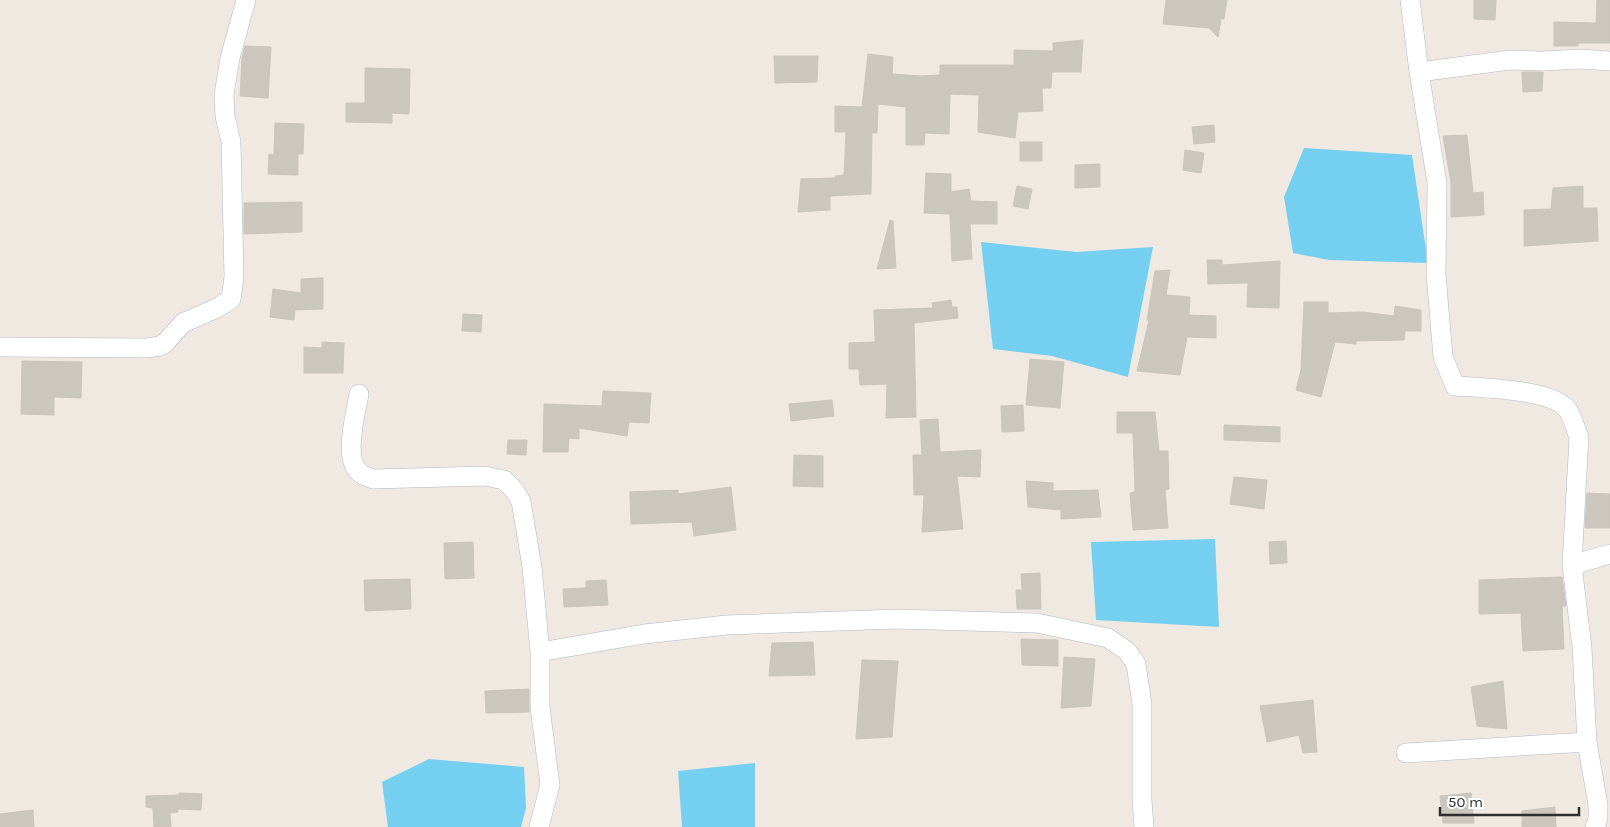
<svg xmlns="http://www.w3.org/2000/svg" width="1610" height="827" viewBox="0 0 1610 827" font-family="Karla,sans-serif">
<rect width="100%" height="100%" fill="#efe9e1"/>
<!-- water -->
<path fill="#75cff0" d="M 1304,148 L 1412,155 L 1428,263 L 1329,260 L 1293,253 L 1284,197 Z
M 981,242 L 1076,252 L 1153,247 L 1128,377 L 1052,356 L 993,349 Z
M 1215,539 L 1219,627 L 1096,620 L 1091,542 Z
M 429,759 L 524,767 L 526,808 L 521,827 L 388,827 L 382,782 Z
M 755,763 L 755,827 L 682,827 L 678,771 Z"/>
<!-- building -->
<path fill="#cbc7bf" stroke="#cbc5ba" d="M 1166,0 L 1227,0 L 1224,19 L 1221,19 L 1218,37 L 1209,28 L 1163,24 Z
M 1474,0 L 1496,0 L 1495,20 L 1474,19 Z
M 1597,0 L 1610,0 L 1610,43 L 1578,43 L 1578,46 L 1554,46 L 1554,22 L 1596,23 Z
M 1083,40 L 1081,72 L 1052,72 L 1051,88 L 1042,88 L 1043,111 L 1018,112 L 1015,138 L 978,132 L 979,95 L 950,94 L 949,134 L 925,133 L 924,145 L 906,145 L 906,107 L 878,104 L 877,133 L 872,133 L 871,194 L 830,196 L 830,210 L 798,212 L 801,179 L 836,178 L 835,176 L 844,175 L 846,132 L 835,132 L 835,106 L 862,107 L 868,54 L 893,57 L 892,74 L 920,76 L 940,75 L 940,65 L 1014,65 L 1014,50 L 1053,51 L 1053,43 Z
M 245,46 L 271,47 L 268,98 L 240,96 L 242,58 Z
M 774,56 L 818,56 L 817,82 L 775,83 Z
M 365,68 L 410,69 L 409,114 L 392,113 L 392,123 L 346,122 L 346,103 L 365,103 Z
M 1522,72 L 1543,72 L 1542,91 L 1523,92 Z
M 275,123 L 304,124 L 303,154 L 298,154 L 298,175 L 268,174 L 269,154 L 274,155 Z
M 1214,125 L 1215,142 L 1194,144 L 1192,127 Z
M 1467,135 L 1473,193 L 1483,192 L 1484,215 L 1451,217 L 1451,183 L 1443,136 Z
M 1020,142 L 1042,142 L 1042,161 L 1020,161 Z
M 1185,150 L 1204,153 L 1201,173 L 1183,170 Z
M 1100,164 L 1100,187 L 1075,188 L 1075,165 Z
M 926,173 L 951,174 L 951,192 L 969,189 L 971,201 L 997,202 L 997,224 L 970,224 L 972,259 L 952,261 L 950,214 L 924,213 Z
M 1017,186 L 1032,189 L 1028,209 L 1013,206 Z
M 1583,186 L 1583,208 L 1597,208 L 1598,241 L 1524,246 L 1524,210 L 1551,209 L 1553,188 Z
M 302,202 L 302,232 L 244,234 L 244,203 Z
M 890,220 L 893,221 L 896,268 L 877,269 Z
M 1207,260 L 1222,260 L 1222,265 L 1280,261 L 1279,308 L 1247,307 L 1248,283 L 1208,284 Z
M 1170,270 L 1166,295 L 1190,297 L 1189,315 L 1216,316 L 1216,338 L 1187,337 L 1180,375 L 1137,371 L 1149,320 L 1147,320 L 1155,271 Z
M 323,278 L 323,309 L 295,310 L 294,320 L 270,317 L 273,289 L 301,293 L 301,279 Z
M 951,300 L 952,307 L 957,307 L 958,318 L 914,323 L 916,417 L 886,418 L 887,384 L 860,385 L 859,369 L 849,369 L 849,343 L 875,342 L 874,310 L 933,308 L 932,303 Z
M 1304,302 L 1328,302 L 1328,313 L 1363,312 L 1394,316 L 1395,306 L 1421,310 L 1421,331 L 1405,331 L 1404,340 L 1356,341 L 1356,344 L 1335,342 L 1321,397 L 1296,390 L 1301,370 Z
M 463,314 L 482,315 L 481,332 L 462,331 Z
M 322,342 L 344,343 L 343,373 L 304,373 L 304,347 L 322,348 Z
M 1030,359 L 1064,362 L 1060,408 L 1026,405 Z
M 22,361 L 82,362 L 81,398 L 54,397 L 54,415 L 21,414 Z
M 603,391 L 651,393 L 649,423 L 629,422 L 627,436 L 579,428 L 579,439 L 569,438 L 568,452 L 543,452 L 544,404 L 602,406 Z
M 832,400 L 834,416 L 791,421 L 789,404 Z
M 1023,405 L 1024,431 L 1002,432 L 1001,406 Z
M 1117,412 L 1155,412 L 1159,451 L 1168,451 L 1169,489 L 1165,490 L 1168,528 L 1133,530 L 1130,493 L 1135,492 L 1133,433 L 1117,433 Z
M 938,419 L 940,452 L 981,450 L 980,477 L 957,476 L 963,529 L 922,532 L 924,495 L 914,495 L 913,455 L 922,455 L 920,420 Z
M 1224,425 L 1280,427 L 1280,442 L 1224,440 Z
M 508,440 L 527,440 L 526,455 L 507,454 Z
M 794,455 L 823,456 L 823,487 L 793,486 Z
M 1234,477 L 1267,480 L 1264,509 L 1230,504 Z
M 1026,481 L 1053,483 L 1053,491 L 1098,490 L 1101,517 L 1061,519 L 1061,510 L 1028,507 Z
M 731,487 L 736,530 L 694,536 L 692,522 L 631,524 L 630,492 L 678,490 L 678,494 Z
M 1587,493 L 1610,494 L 1610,528 L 1585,528 Z
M 1286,541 L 1287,563 L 1270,564 L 1269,542 Z
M 473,542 L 474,578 L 445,579 L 444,543 Z
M 1040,573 L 1041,609 L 1017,609 L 1016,590 L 1022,590 L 1021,574 Z
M 1562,577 L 1566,606 L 1562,606 L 1564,649 L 1523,651 L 1521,613 L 1479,614 L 1479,580 Z
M 410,579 L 411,609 L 365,611 L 364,580 Z
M 606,580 L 608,605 L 564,607 L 563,589 L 586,588 L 586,581 Z
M 1021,639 L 1058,640 L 1058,666 L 1022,665 Z
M 813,642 L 815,675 L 769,676 L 772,643 Z
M 1064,657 L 1095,659 L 1091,706 L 1061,708 Z
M 862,660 L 898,661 L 892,737 L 856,739 Z
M 1503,681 L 1507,729 L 1477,726 L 1471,687 Z
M 529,689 L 529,712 L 486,713 L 485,691 Z
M 1313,700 L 1317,752 L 1303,753 L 1299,735 L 1267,742 L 1260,706 Z
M 179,793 L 202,794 L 201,810 L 178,809 L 178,812 L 170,813 L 171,827 L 154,827 L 153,808 L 146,807 L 146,796 L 179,795 Z
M 1471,793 L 1474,823 L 1443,823 L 1440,796 Z
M 1555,807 L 1556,827 L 1522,827 L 1522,811 Z
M 33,810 L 34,827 L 0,827 L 0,814 Z"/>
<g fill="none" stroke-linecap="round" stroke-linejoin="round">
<defs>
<path id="minor" d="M 1410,0 L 1419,72 L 1437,183 L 1436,274 L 1443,357 L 1455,386 C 1480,388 1551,389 1567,409 C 1573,417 1575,428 1579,437 L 1572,565 L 1582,648 L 1587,742 L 1598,805 L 1598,819 L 1595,827
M 1419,72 L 1510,60 L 1543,61 L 1580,59 L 1610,61
M 0,347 L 147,348 L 160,346 L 165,343 L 183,323 L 219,307 L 231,299 L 234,277 L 231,142 L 225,116 L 224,95 L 230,58 L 246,0
M 359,394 C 356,413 343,458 359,472 C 362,476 369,477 373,479 L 485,476 L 504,480 L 514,490 L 521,501 L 532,567 L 540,652 L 540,707 L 550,785 L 539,827
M 1572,565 L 1610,554
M 540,652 L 644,634 L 727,625 L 897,619 L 1037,623 L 1108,638 L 1127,651 L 1136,664 L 1142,704 L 1142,800 L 1144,827
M 1406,753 L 1587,742"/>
</defs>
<!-- minor casing -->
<use href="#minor" stroke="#b4b7c1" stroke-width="20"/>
<!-- minor -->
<use href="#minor" stroke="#fff" stroke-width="19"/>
</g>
<!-- scale -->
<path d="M1440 807v8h139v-8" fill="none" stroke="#2e2e2e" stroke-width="2.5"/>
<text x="1448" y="807" font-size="15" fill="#2e2e2e" stroke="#ffffff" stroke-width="4" paint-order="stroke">50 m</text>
</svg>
